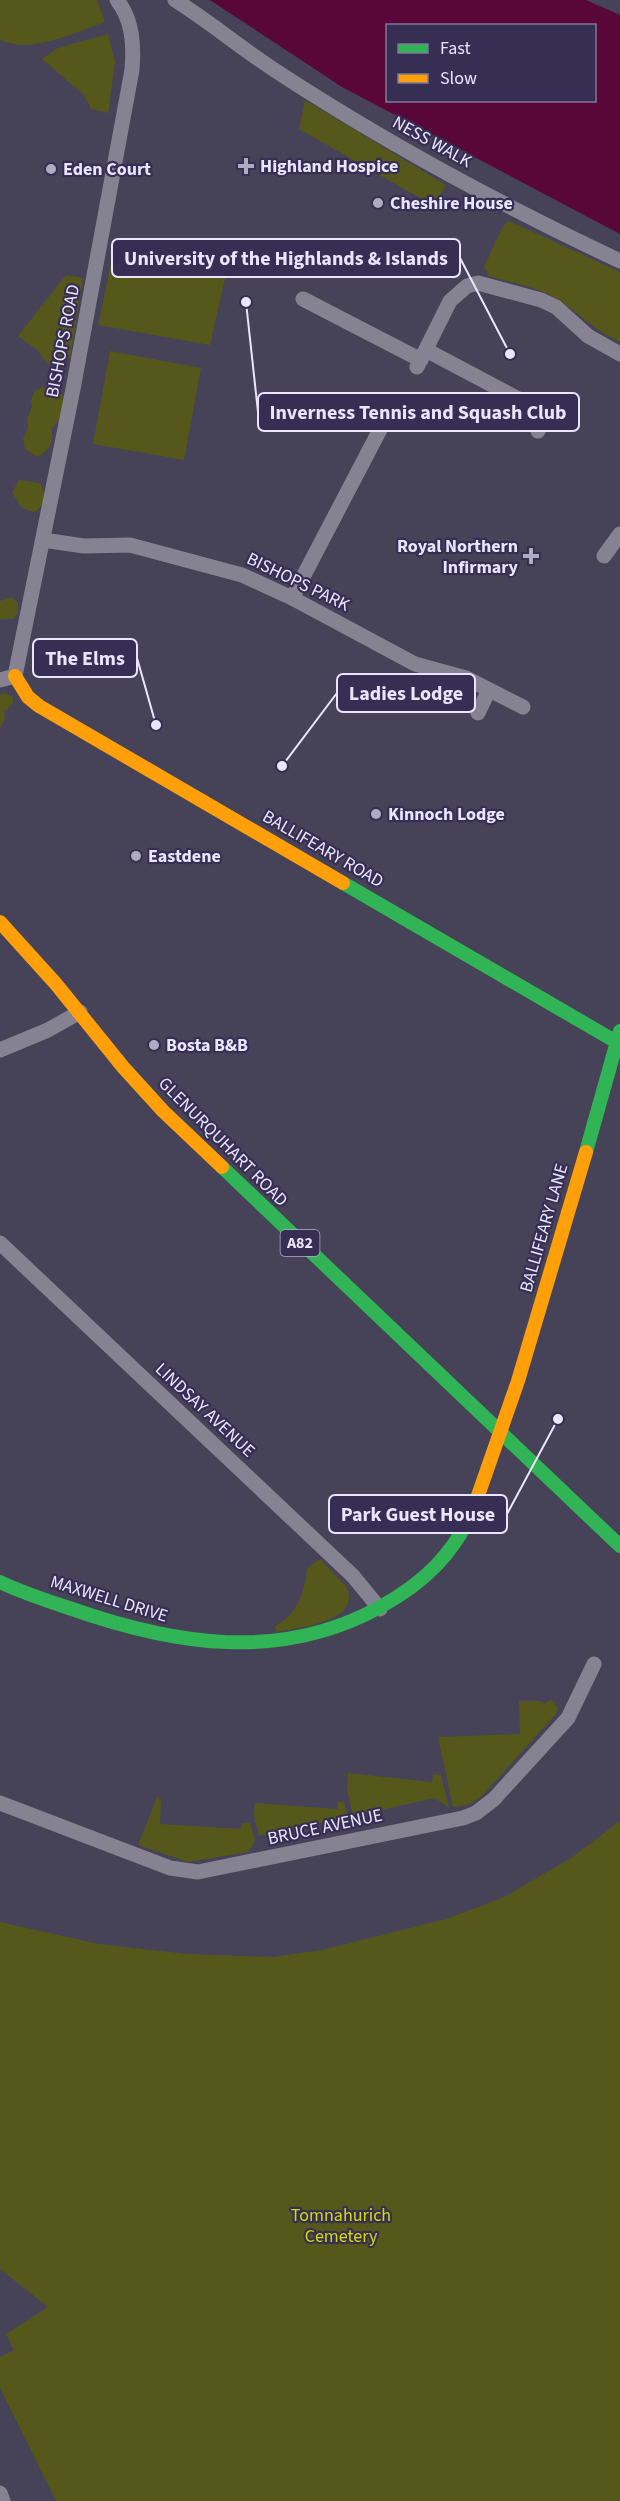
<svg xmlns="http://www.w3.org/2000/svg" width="620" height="2501" viewBox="0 0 620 2501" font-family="'Source Sans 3',sans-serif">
<rect width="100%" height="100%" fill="#464257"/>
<!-- green -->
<path fill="#56581b" d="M 0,0 L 97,0 L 105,22 C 73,33 33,54 0,40 Z
M 108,34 L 115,62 L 108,113 L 91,109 L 84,95 L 42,59 L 58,48 Z
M 305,100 L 446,185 L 434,206 L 299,129 Z
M 509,221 L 620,272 L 620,342 C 594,330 581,315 559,300 C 538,287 512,283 489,276 L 484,267 L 503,226 Z
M 115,245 L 228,265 L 210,345 L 98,325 Z
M 66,275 L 83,278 L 70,358 L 64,357 L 59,363 L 50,364 L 43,359 L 39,351 L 18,336 Z
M 110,351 L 201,368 L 184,460 L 93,444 Z
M 42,387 L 59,392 L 65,397 L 63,416 L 51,429 C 55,442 48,452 37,457 L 25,449 L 23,439 L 28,427 L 27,419 L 32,407 L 31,400 L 34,392 Z
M 19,480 L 40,483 C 47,494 46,507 33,512 L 22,508 L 12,493 Z
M 11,597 L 18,603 L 18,612 L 14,619 L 0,619 L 0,601 Z
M 5,693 L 13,697 L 13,703 L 4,712 L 5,718 L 0,728 L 0,694 Z
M 320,1559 L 346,1586 C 364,1621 298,1628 276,1632 L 275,1626 C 299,1613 304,1593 307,1568 Z
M 551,1699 L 558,1708 L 556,1714 L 482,1796 L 468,1805 L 453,1807 L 438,1737 L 520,1734 L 519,1701 L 541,1701 L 544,1704 Z
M 348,1773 L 432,1782 L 433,1774 L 441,1775 L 449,1808 L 435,1798 L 353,1816 L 347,1789 Z
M 157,1797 L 161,1799 L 160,1824 L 241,1829 L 242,1823 L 250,1823 L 255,1840 L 248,1852 L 188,1862 L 138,1845 Z
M 338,1802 L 344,1802 L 348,1817 L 259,1836 L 254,1817 L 255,1803 L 337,1809 Z
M 620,1821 L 620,2501 L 56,2501 L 0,2388 L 0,2357 L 14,2350 L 6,2334 L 48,2307 L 0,2269 L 0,1922 L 99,1944 L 188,1954 L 272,1957 L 322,1950 L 446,1919 L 504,1897 L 571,1858 Z"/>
<!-- water -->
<path fill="#590639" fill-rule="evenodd" d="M 210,0 L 586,0 L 620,15 L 620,234 L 342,87 ZM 388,26 L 594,26 L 594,100 L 388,100 Z"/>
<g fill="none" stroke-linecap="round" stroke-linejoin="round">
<!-- street -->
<path stroke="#858392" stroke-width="15" d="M 175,0 C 210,22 242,49 276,71 C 386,143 501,205 620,261
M 303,299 L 421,360
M 426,350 L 547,414 L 538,431
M 417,367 L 450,301 L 467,286 L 478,283 L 541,300 L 556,307 L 588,336 L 620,354
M 43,540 L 84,546 L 130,545 L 242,575 L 292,598 L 415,664 L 466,678 L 523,707
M 604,556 L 620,534
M 292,598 L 385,420
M 0,680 L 15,676 L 73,389 L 132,70 C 134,46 133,20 117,0
M 478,713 L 489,690
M 0,1050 L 48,1030 L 80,1012
M 0,1243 L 353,1576 L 380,1609
M 0,1803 L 170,1868 L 198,1872 L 463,1818 L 476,1813 L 494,1799 L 568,1718 L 594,1664
M 0,2493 L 3,2501"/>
<!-- fast -->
<path stroke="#30b455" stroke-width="14" d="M 343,883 L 620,1044
M 586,1152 L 620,1031
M 222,1167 L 620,1546
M 0,1582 C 23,1593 48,1601 72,1609 C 175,1645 281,1662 380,1607 C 424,1583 455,1553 474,1507"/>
<!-- slow -->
<path stroke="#ff9f0a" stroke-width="14" d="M 15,676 L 28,697 L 39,706 L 343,883
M 0,922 L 56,984 L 123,1067 L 163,1111 L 222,1167
M 474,1507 L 518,1381 L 586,1152"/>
</g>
<!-- markers -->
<g fill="#afacc2" stroke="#372f53" stroke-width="2">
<path d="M243 157h6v6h6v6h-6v6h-6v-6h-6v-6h6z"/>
<circle cx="51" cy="169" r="6"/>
<circle cx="378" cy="203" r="6"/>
<path d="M528 547h6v6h6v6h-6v6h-6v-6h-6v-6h6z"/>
<circle cx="376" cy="814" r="6"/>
<circle cx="136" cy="856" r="6"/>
<circle cx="154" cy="1045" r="6"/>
</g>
<g text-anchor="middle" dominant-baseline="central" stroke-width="4.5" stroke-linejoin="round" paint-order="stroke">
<!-- shield labels -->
<rect fill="#372f53" stroke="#b3aec9" stroke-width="1.5" x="280.5" y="1230" width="39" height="26" rx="4.5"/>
<g font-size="16" font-weight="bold" fill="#e8e5fc">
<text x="300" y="1243">A82</text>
</g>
<!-- street labels -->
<g font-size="18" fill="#e8e5fc" stroke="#372f53">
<text transform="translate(432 142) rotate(29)">NESS WALK</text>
<text transform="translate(63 341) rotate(-79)">BISHOPS ROAD</text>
<text transform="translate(298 582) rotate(26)">BISHOPS PARK</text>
<text transform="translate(323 849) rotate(30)">BALLIFEARY ROAD</text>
<text transform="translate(223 1142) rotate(45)">GLENURQUHART ROAD</text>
<text transform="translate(544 1228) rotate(-74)">BALLIFEARY LANE</text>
<text transform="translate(205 1410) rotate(43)">LINDSAY AVENUE</text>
<text transform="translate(109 1599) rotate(17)">MAXWELL DRIVE</text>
<text transform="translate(325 1827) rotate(-12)">BRUCE AVENUE</text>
</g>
<!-- poi labels -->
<g font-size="18" font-weight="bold" fill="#e8e5fc" stroke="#372f53" text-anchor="start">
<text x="260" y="166">Highland Hospice</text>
<text x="63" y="169">Eden Court</text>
<text x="390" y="203">Cheshire House</text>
<text x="518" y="546" text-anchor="end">Royal Northern<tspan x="518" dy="21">Infirmary</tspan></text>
<text x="388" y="814">Kinnoch Lodge</text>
<text x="148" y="856">Eastdene</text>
<text x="166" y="1045">Bosta B&amp;B</text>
</g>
<!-- park labels -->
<g font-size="18" fill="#d4db00" stroke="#372f53">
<text x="341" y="2215">Tomnahurich<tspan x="341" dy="21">Cemetery</tspan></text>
</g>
</g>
<!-- callouts -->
<path fill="none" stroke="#e8e5fc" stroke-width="2" d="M510 354L460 258M246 302L258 412M156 725L137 658M282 766L337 693M558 1419L507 1514"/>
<g fill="#e8e5fc" stroke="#372f53" stroke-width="2">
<circle cx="510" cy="354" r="6"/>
<circle cx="246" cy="302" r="6"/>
<circle cx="156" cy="725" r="6"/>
<circle cx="282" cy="766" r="6"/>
<circle cx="558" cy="1419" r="6"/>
</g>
<g fill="#372f53" stroke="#e8e5fc" stroke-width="2">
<rect x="112" y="239" width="348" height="38" rx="6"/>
<rect x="258" y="393" width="321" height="38" rx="6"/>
<rect x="33" y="639" width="104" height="38" rx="6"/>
<rect x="337" y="674" width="138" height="38" rx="6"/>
<rect x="329" y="1495" width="178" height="38" rx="6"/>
</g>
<g font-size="20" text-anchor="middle" font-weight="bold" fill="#e8e5fc">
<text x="286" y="265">University of the Highlands &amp; Islands</text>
<text x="418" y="419">Inverness Tennis and Squash Club</text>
<text x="85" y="665">The Elms</text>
<text x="406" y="700">Ladies Lodge</text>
<text x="418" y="1521">Park Guest House</text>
</g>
<!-- legend -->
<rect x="386" y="24" width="210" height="78" fill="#372f53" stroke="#7e7897" stroke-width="1.5"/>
<rect x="398" y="44" width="30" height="9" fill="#30b455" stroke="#7e7897" stroke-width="1.5"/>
<text x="440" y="54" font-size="18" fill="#e8e5fc">Fast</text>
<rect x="398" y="74" width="30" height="9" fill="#ff9f0a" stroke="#7e7897" stroke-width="1.5"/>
<text x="440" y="84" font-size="18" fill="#e8e5fc">Slow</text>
</svg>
